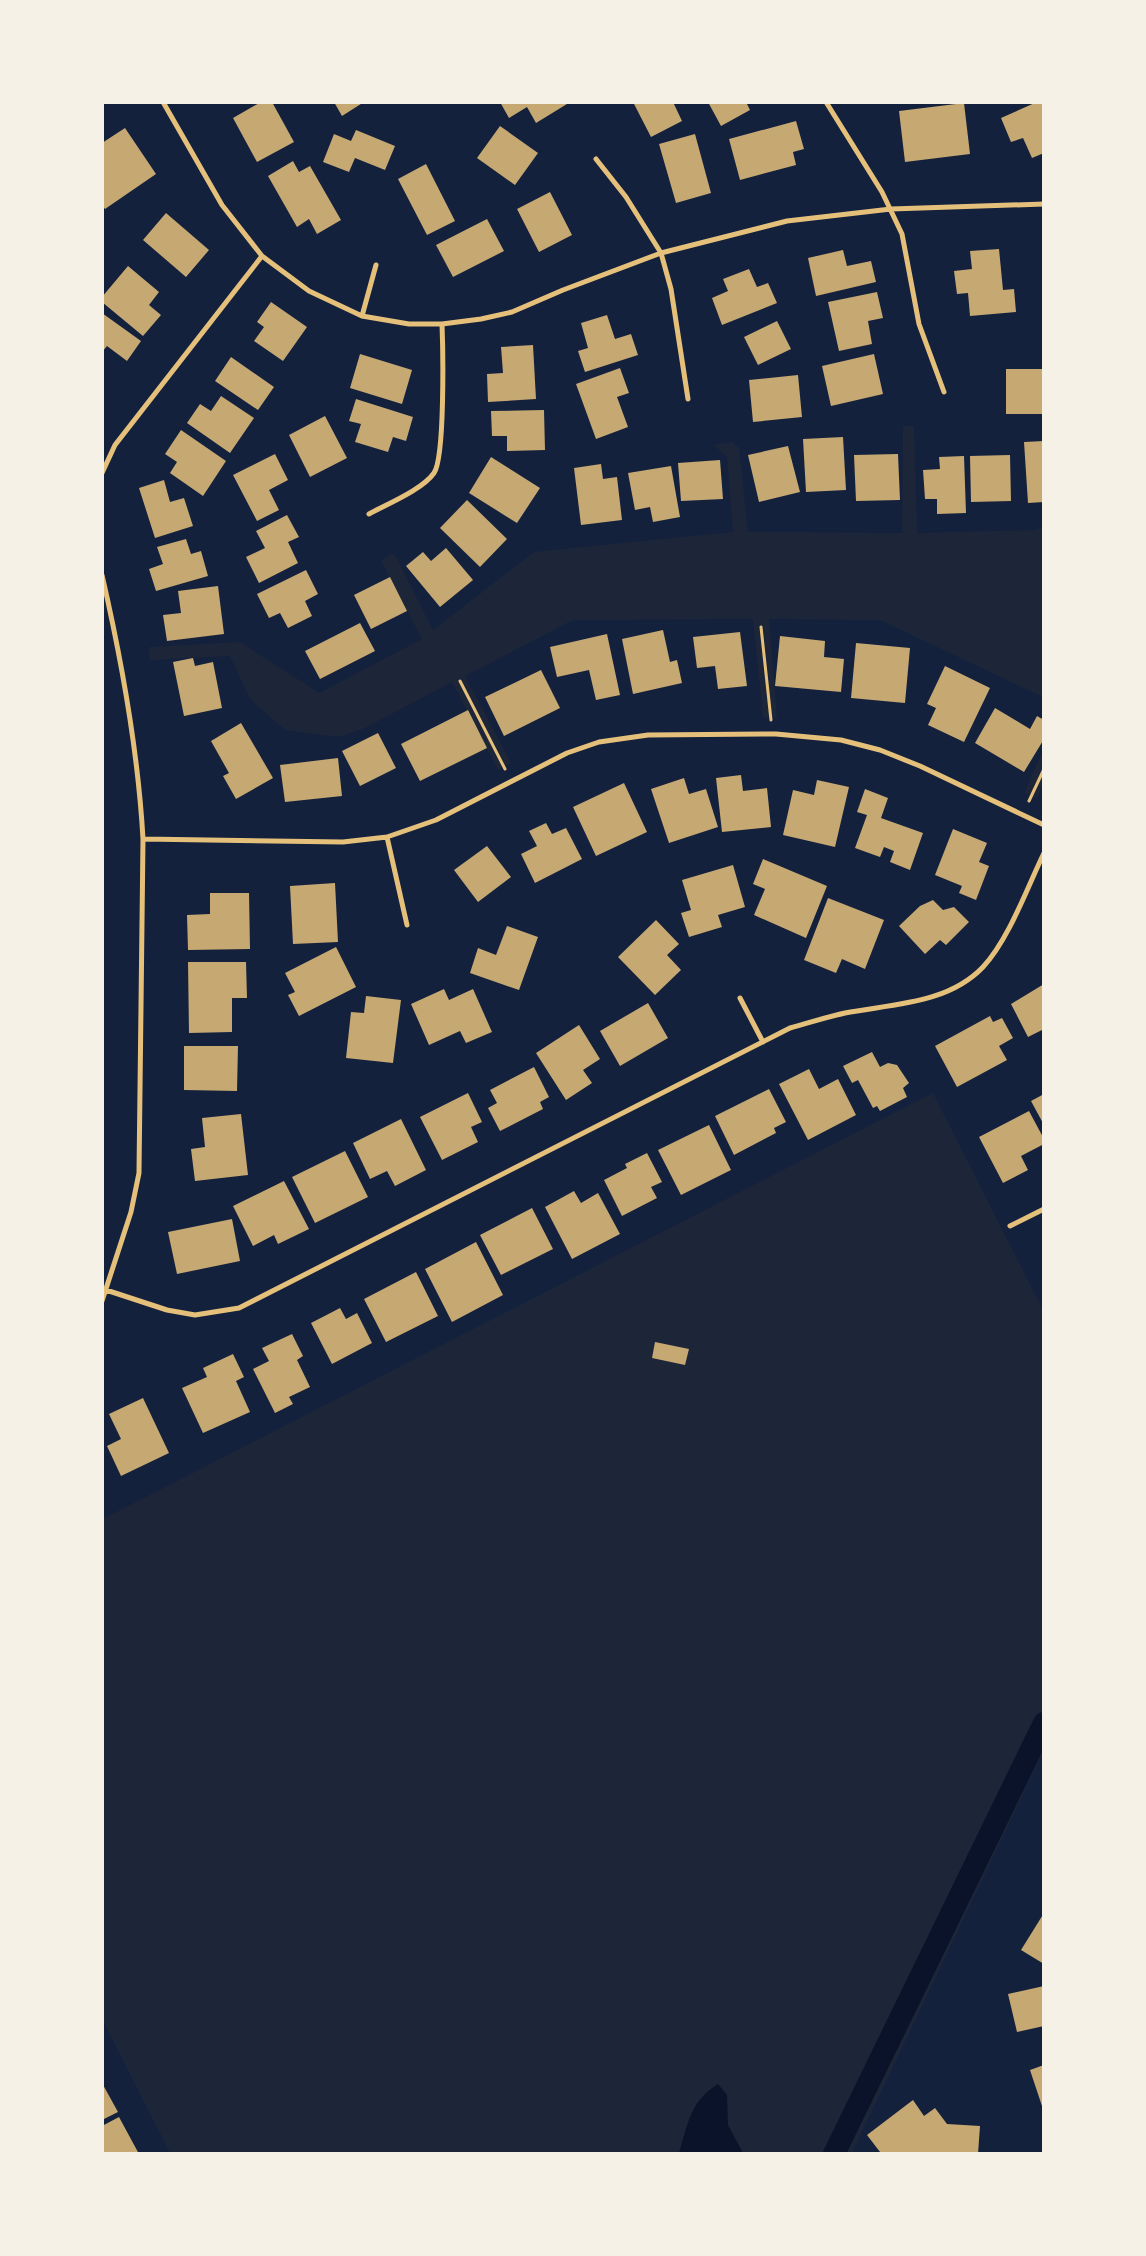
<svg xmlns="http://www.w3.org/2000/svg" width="1146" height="2256" viewBox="0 0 1146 2256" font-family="Jost,sans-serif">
<rect width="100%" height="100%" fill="#14213d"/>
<!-- green -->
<path fill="#1d2539" d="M 903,426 L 914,426 L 917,533 L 1036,530 L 1043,527 L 1043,697 L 880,620 L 769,619 L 777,717 L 763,717 L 753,619 L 573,620 L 465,676 L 511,763 L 498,770 L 452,682 L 365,728 L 338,737 L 285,730 L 250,699 L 230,656 L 150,660 L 149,647 L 240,642 L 319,693 L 422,639 L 381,560 L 394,553 L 433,630 L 534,552 L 733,532 L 727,457 L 714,445 L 732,442 L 739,448 L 748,532 L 902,533 Z
M 1043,750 L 1043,785 L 1037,799 L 1024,793 Z
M 933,1093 L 1043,1310 L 1043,1752 L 852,2153 L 170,2153 L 103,2021 L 103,1519 Z"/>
<!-- water -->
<path fill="#0b132b" d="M 718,2084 L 727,2095 L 728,2125 L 743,2153 L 679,2153 C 688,2124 690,2101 718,2084 Z"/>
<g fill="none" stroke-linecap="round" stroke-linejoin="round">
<!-- canal -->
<path stroke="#0b132b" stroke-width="22" d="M 834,2154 L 1044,1723"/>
</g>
<!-- building -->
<path fill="#c6a872" d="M 261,102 L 272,102 L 294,142 L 257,162 L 233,118 Z
M 334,102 L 364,102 L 342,116 Z
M 500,102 L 566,102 L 567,104 L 536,123 L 527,107 L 509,118 Z
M 633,102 L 673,102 L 682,121 L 651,137 Z
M 708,102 L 746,102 L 750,110 L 721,126 Z
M 1037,102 L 1044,102 L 1044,153 L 1032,158 L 1023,138 L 1011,142 L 1001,118 Z
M 964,103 L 970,154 L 905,162 L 899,111 Z
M 796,121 L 804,149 L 793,152 L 796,165 L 740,180 L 729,139 Z
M 500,126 L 538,153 L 515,185 L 477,158 Z
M 125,128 L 156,174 L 105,209 L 102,205 L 102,143 Z
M 356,130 L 395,146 L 385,170 L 355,158 L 349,172 L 323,162 L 334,134 L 351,141 Z
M 695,134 L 711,193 L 676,203 L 659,144 Z
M 293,161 L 299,172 L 310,166 L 341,220 L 317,234 L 309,219 L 297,227 L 268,176 Z
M 426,164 L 455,221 L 427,235 L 398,179 Z
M 550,192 L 572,235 L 539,252 L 517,209 Z
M 166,213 L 209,250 L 186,277 L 143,240 Z
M 487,219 L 504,251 L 453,277 L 436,245 Z
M 999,249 L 1003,290 L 1014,289 L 1016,312 L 970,316 L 968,293 L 957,294 L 954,271 L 972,269 L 970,251 Z
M 843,250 L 847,266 L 871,261 L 876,282 L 816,296 L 808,258 Z
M 128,266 L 159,292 L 149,305 L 161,315 L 143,336 L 102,302 L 102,297 Z
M 749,269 L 757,287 L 768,283 L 777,303 L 722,325 L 712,298 L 728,291 L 723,279 Z
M 877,292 L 883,318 L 868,321 L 872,344 L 839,351 L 828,302 Z
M 271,302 L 307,327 L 283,361 L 254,341 L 264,327 L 257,322 Z
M 102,313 L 141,341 L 127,361 L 107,346 L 102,352 Z
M 607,315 L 615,339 L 631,334 L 638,355 L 585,372 L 578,351 L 588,348 L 581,323 Z
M 777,321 L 791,349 L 758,365 L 744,337 Z
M 533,345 L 536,399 L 488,402 L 487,374 L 503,373 L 501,347 Z
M 360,354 L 412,370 L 402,404 L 350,388 Z
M 874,354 L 883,394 L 831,406 L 822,366 Z
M 231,357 L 274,387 L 258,410 L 215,381 Z
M 620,368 L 629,393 L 617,397 L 628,427 L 596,439 L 576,384 Z
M 1006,369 L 1044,369 L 1044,414 L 1006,414 Z
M 798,375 L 802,417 L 753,422 L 749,380 Z
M 221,396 L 254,418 L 230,453 L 187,423 L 200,404 L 211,411 Z
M 356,399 L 413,417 L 406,441 L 393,437 L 388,452 L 355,442 L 361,424 L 349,421 Z
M 544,410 L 545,450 L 507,451 L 507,436 L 492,436 L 491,411 Z
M 325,416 L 347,458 L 310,477 L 289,435 Z
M 181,430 L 226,461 L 203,496 L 170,473 L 177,462 L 165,454 Z
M 843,437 L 846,490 L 806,492 L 803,439 Z
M 1044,441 L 1044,502 L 1028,503 L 1024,442 Z
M 788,446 L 800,492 L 759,502 L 748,455 Z
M 275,454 L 288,480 L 269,490 L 279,510 L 257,521 L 233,475 Z
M 898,454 L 900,500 L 856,501 L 854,455 Z
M 1010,455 L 1011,501 L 971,502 L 970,456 Z
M 964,456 L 966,513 L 937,514 L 937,499 L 925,499 L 923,470 L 940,469 L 939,457 Z
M 491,457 L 540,488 L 517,523 L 469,493 Z
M 720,460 L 723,499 L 681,501 L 678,463 Z
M 601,464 L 603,479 L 617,477 L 622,520 L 581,525 L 574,468 Z
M 671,466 L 680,517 L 653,522 L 650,507 L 635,510 L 628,473 Z
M 164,480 L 170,502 L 184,498 L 193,526 L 155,538 L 139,488 Z
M 467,500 L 507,539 L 480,567 L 440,528 Z
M 287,515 L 299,537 L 288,542 L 298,563 L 259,583 L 246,557 L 265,548 L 256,531 Z
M 186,539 L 191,554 L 201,551 L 208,576 L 156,591 L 149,569 L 163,564 L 157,547 Z
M 446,548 L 473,580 L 440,607 L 406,566 L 423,552 L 431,561 Z
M 306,570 L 318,594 L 305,601 L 312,616 L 288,628 L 280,613 L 269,618 L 257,594 Z
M 390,577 L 407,611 L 371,629 L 354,595 Z
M 218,586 L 224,634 L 167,641 L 163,615 L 181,613 L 178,591 Z
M 360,623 L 375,651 L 320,679 L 305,651 Z
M 663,630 L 670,662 L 677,660 L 682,683 L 633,694 L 622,639 Z
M 740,632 L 747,686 L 718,689 L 715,666 L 697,668 L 693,637 Z
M 607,634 L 620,695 L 596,700 L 589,670 L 557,677 L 550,647 Z
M 780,636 L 825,641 L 824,657 L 844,659 L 841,692 L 775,686 Z
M 856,643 L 910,648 L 905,703 L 851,698 Z
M 193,658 L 195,666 L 213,662 L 222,708 L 184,716 L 173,662 Z
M 945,666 L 990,688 L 964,742 L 928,725 L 936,708 L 927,704 Z
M 541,670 L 560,708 L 504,736 L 485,697 Z
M 995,708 L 1030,729 L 1037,716 L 1044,720 L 1044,739 L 1024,772 L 975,743 Z
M 468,710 L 487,748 L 420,781 L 401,744 Z
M 241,723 L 273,778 L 236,799 L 223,776 L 229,773 L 211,741 Z
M 378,733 L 396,768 L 360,786 L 342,751 Z
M 338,758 L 342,796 L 285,802 L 280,765 Z
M 741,775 L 743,791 L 767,788 L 771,827 L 722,832 L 716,778 Z
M 684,778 L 689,794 L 706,789 L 718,827 L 669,843 L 651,789 Z
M 817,780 L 849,787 L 835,847 L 783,835 L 793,790 L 814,795 Z
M 624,783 L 647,832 L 596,856 L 573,807 Z
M 865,789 L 888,798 L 881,818 L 923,833 L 910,870 L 890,862 L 894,851 L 884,847 L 880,857 L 855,848 L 867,815 L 857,812 Z
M 546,823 L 552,834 L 566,828 L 582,859 L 535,883 L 521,854 L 537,846 L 529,831 Z
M 953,829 L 987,843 L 979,862 L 989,866 L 976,900 L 959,893 L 962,886 L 935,875 Z
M 487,846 L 511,877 L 478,902 L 454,870 Z
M 763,859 L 827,886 L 806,938 L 754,915 L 765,889 L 753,884 Z
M 733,865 L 745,907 L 718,915 L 722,927 L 689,937 L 681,913 L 691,910 L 682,880 Z
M 335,883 L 338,942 L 293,944 L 290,886 Z
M 210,893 L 249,893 L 250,949 L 188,950 L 187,915 L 210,914 Z
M 828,898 L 884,920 L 865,969 L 842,959 L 836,973 L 804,960 Z
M 933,900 L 943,910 L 954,907 L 969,922 L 946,945 L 940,940 L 925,954 L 899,926 L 920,906 Z
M 656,920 L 679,944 L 667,955 L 681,970 L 655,995 L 618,957 Z
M 507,926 L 538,937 L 519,990 L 470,973 L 478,948 L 496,955 Z
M 336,947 L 356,987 L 299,1016 L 288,995 L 295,992 L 285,973 Z
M 188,962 L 246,962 L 247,998 L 232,998 L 232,1032 L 189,1033 Z
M 1044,984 L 1044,1029 L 1028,1037 L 1011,1004 Z
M 444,989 L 449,1000 L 473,989 L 492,1032 L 466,1043 L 460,1031 L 429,1045 L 411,1004 Z
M 366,996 L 401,1000 L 393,1063 L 346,1058 L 351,1012 L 364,1013 Z
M 648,1003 L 668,1038 L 620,1066 L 600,1031 Z
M 990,1016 L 993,1022 L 1002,1018 L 1013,1038 L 999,1046 L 1007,1060 L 957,1087 L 935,1046 Z
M 579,1025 L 600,1059 L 583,1070 L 592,1083 L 566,1100 L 536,1053 Z
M 184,1046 L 238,1046 L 237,1091 L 184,1090 Z
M 872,1052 L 880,1067 L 888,1063 L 897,1065 L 909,1083 L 903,1088 L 907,1097 L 880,1111 L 877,1106 L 873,1108 L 858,1080 L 852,1083 L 843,1066 Z
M 534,1067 L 549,1097 L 540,1102 L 543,1109 L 500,1131 L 488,1108 L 497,1103 L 490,1090 Z
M 809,1069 L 819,1089 L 838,1079 L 856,1115 L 808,1140 L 779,1084 Z
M 769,1089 L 786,1122 L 774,1128 L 776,1133 L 734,1155 L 715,1116 Z
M 468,1093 L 482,1122 L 471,1127 L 478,1142 L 442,1160 L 420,1117 Z
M 1044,1094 L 1044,1125 L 1031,1101 Z
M 1029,1111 L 1044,1139 L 1044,1144 L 1021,1156 L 1028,1170 L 1003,1183 L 979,1137 Z
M 241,1114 L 248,1175 L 195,1181 L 191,1149 L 205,1147 L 202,1118 Z
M 401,1119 L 426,1170 L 395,1186 L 387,1171 L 370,1179 L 353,1143 Z
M 709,1125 L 731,1170 L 681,1195 L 658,1150 Z
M 345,1151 L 368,1197 L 315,1223 L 292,1177 Z
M 647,1153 L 662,1182 L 651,1187 L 657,1198 L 622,1216 L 604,1180 L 627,1168 L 625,1164 Z
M 284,1181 L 309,1229 L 278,1244 L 274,1235 L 253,1246 L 233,1206 Z
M 574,1191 L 581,1203 L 598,1193 L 620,1234 L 572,1259 L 545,1207 Z
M 532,1208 L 553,1249 L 501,1275 L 480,1235 Z
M 232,1219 L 240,1261 L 177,1274 L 168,1232 Z
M 476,1242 L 503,1295 L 452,1322 L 425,1269 Z
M 416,1272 L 438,1316 L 386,1342 L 364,1299 Z
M 340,1308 L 346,1319 L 357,1313 L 372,1343 L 332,1364 L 311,1323 Z
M 292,1334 L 303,1356 L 297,1360 L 310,1387 L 289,1397 L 293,1404 L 275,1413 L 253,1369 L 269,1361 L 262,1348 Z
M 655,1342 L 689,1349 L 685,1365 L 652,1358 Z
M 233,1354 L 244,1377 L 236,1381 L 250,1412 L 203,1433 L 182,1388 L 207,1377 L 203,1368 Z
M 143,1398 L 169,1453 L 121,1476 L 107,1446 L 121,1439 L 109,1414 Z
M 1044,1913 L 1044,1964 L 1021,1950 Z
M 1044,1986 L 1044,2026 L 1017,2032 L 1008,1994 Z
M 1044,2065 L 1044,2109 L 1043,2109 L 1030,2070 Z
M 102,2083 L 118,2112 L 102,2120 Z
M 913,2100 L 924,2116 L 935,2108 L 947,2124 L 980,2126 L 978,2154 L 878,2154 L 880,2152 L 867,2135 Z
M 119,2117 L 139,2154 L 102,2154 L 102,2126 Z"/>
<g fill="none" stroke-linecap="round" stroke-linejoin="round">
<!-- path -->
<path stroke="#e5c07b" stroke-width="3" d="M 761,627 L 771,720
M 460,681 L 505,769
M 1029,801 L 1044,769"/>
<!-- minor -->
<path stroke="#e5c07b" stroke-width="5" d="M 163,102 L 222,205 L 262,256 L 309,291 L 362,316 L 409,324 L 442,324 L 481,319 L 512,312 L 563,290 L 661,253 L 787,221 L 891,209 L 1044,204
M 826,102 L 882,192 L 902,234 L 919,324 L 944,392
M 596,159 L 626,197 L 661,253 L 671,289 L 688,399
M 362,316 L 376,265
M 102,473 L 115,445 L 262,256
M 369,514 C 387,504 422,490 434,473 C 445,457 443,349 442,324
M 102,575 C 122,662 138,750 143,839 L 139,1173 L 131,1212 L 102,1301
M 387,837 L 407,925
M 143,839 L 343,842 L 387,837 L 436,820 L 567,753 L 599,742 L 648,735 L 776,734 L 841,740 L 880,750 L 920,766 L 1044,825
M 740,998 L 763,1042
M 1010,1226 L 1044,1209
M 106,1290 L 167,1310 L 195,1315 L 239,1308 L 790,1028 C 808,1023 827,1017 845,1013 C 892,1004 948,1004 983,967 C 1009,939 1027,888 1044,853"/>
</g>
<!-- border -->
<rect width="1146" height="2256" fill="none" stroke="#f6f1e7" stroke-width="208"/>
</svg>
